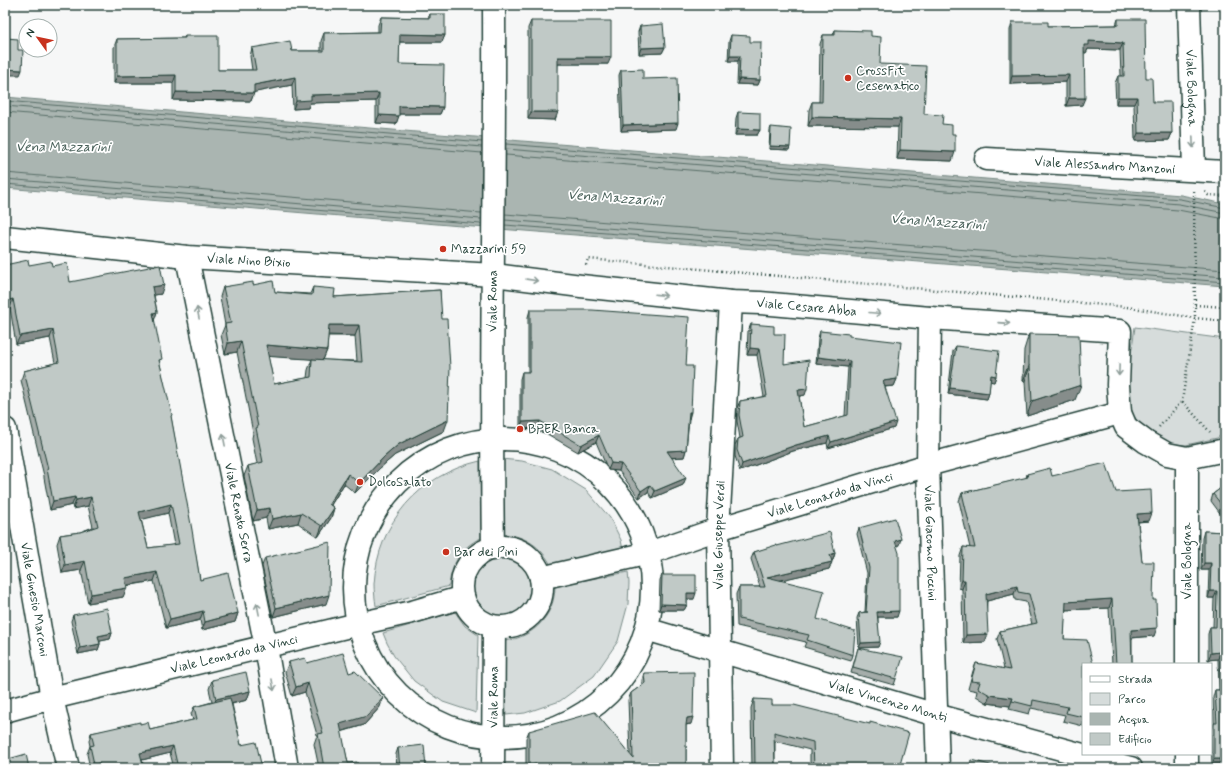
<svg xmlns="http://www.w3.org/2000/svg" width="1230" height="773" viewBox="0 0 1230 773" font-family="Mynerve,sans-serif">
<rect width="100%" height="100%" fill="#f6f7f7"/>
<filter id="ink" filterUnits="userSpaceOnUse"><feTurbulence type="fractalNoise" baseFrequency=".025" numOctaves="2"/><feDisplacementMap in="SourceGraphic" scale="8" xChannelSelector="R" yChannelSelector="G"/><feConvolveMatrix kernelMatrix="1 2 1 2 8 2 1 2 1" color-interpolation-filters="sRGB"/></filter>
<g filter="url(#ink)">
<!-- green -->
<path fill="#d6dcdb" stroke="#7a8c88" d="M 1135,327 L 1225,339 L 1225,433 L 1217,438 L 1186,445 L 1165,443 L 1143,428 L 1130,411 L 1129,368 Z
M 501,459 L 522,461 L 552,469 L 586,490 L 610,518 L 621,540 L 623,550 L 552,567 C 542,547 525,535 502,534 Z
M 480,461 L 481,538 C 460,547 451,566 449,586 L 376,606 C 375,599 374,591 374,584 C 378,522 419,475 480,461 Z
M473 587a29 29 0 1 1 58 0a29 29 0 1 1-58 0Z
M 628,572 L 629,583 L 628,604 L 618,641 L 594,676 L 560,701 L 525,713 L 506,715 L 505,641 C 534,637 555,615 555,586 Z
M 455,612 L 465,626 L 478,635 L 476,713 L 443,702 L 414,681 L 394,656 L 387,643 L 383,633 Z"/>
<!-- water -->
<path fill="#aab5b1" stroke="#72857f" d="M 5,97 L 522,141 L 1181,195 L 1225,204 L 1225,286 L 461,226 L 5,188 Z"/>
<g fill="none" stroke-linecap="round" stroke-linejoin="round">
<!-- shore -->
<path stroke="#576d66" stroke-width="1" d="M 5,101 L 482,142
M 5,106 L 482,147
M 5,112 L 482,153
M 506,144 L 1180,199 L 1225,208
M 506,149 L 1179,204 L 1225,213
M 506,155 L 1178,210 L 1225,219
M 5,173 L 481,213
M 5,179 L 481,219
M 5,184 L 481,224
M 505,214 L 1225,270
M 505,220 L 1225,277
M 505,225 L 1225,282"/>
<defs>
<g id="minor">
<path id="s1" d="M 1189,5 L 1194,170"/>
<path id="s2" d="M 986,159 L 1225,172"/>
<path id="s3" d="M 5,237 L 187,257 L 494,275 L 581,286 L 731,302 L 760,303 L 930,318 L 1120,331 L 1118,385 L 1120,413 L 1126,427 L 1146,442 L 1167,454 L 1187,458 L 1225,450"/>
<path id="s4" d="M 187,257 L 266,647 L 287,768"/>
<path id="s5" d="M 930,318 L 928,465 L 938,768"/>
<path id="s6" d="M 5,429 L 52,698 L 68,768"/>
<circle cx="503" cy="588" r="149"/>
<circle cx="502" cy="587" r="40"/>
<path id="s7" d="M 493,549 C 490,367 495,186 494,5"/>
<path id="s8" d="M 541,578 L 649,553 L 718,529 L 928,465 L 1120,413"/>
<path id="s9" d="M 646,629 L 936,715 L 1131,768"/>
<path d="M 1187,664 L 1187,458"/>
<path id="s10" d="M 5,711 L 52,698 L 358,624 L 412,612 L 463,597"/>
<path id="s11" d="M 493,768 L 494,627"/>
<path id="s12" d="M 722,768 L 718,529 L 731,302"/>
<path d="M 1187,768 L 1187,754"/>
</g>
</defs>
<!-- minor casing -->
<use href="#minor" stroke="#1f3d34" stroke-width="25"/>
<!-- path -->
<path stroke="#1f3d34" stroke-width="2.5" stroke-dasharray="1 3" stroke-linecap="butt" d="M 1194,191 L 1195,318 L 1182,401 L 1210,432
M 1205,192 L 1208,195 L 1225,196
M 586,265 L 588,259 L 1127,307
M 1195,305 L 1225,307
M 1127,307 L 1195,318 L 1225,321
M 1159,427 L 1182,401"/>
<!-- minor -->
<use href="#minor" stroke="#fff" stroke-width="22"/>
</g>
<!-- wall -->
<path fill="#a5adaa" stroke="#1f3d34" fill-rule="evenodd" d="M 430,14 L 445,35 L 442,42 L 399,42 L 399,64 L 443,107 L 440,114 L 399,114 L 396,124 L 376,123 L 376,101 L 310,103 L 308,108 L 293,109 L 292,85 L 254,92 L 251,101 L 173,100 L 173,83 L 114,83 L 114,47 L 117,39 L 184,38 L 185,36 L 218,70 L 252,70 L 250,56 L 252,48 L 292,51 L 321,51 L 321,41 L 324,33 L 378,32 L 378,25 L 381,17 L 428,18 Z
M 1118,19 L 1146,78 L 1153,102 L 1172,133 L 1169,140 L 1135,141 L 1134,104 L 1116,104 L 1115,83 L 1118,76 L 1121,76 L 1120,50 L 1088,49 L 1086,53 L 1084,52 L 1082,105 L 1066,106 L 1066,82 L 1010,84 L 1010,30 L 1012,22 L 1048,26 L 1116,25 Z
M 531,21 L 608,64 L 558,64 L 555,120 L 528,119 L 528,28 Z
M 640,26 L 665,47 L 662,53 L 639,54 L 638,32 Z
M 835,30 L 871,36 L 880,64 L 924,114 L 942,124 L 952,161 L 897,159 L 898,127 L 808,126 L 809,110 L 812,102 L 819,102 L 820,44 L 823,35 L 833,35 Z
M 731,35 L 750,42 L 760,80 L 758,85 L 737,84 L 738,61 L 728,61 L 729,41 Z
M 621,70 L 643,79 L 676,129 L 621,131 L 619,75 Z
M 738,112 L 760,130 L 757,135 L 735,135 L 736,118 Z
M 771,127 L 789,150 L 769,149 L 770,130 Z
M 5,265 L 52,266 L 70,282 L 161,294 L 154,295 L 157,312 L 154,320 L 160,364 L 171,417 L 200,580 L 238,613 L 235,622 L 202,630 L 200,620 L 166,628 L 154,581 L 126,586 L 123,597 L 88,603 L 81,570 L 62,573 L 57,544 L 60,535 L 80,532 L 93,527 L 88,506 L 73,509 L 72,505 L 50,510 L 44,478 L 44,476 L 21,380 L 24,371 L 55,363 L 50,338 L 16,344 L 10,308 L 6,309 L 5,303 ZM 168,513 L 174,545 L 148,548 L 141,519 Z
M 253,285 L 275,292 L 310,294 L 313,287 L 334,297 L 440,290 L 444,431 L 395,455 L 380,468 L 355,493 L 344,484 L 331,505 L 334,508 L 331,518 L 318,537 L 298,523 L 268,529 L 266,518 L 253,521 L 244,476 L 248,466 L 257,464 L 252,438 L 253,433 L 237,352 L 225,354 L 221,335 L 225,325 L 220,297 L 223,287 ZM 328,336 L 355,336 L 357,361 L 323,360 L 327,350 ZM 268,356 L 312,359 L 308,370 L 307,378 L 274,384 Z
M 530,310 L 686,366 L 689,419 L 686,450 L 684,457 L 671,458 L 683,485 L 652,498 L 648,492 L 639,498 L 619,471 L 608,470 L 596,442 L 578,452 L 537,428 L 520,429 L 520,379 L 522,372 L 528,372 L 528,317 Z
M 751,324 L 774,334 L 784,364 L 805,395 L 799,396 L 804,427 L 845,416 L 848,367 L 816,364 L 818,338 L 820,331 L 849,336 L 897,379 L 894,386 L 885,387 L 894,428 L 828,448 L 827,443 L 793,451 L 740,471 L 735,456 L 735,445 L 738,439 L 740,438 L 737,421 L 737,408 L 740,401 L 764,397 L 757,355 L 747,355 L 748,331 Z
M 1029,334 L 1075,400 L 1027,416 L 1025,381 L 1023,381 L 1024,350 Z
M 956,346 L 996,376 L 994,382 L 990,381 L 989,393 L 987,399 L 948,394 L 953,351 Z
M 1027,474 L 1052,476 L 1116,492 L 1149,521 L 1138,522 L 1142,562 L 1153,600 L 1154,636 L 1132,638 L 1132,664 L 1112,664 L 1109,608 L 1065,610 L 1064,639 L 1083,664 L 1083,726 L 1063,721 L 1065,715 L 1031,708 L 1029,714 L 1009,709 L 1010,706 L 987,703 L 976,696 L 977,691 L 968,689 L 973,671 L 976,663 L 1004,669 L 997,639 L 1000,631 L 1032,624 L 1026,602 L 1015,600 L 1014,594 L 987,601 L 985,642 L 963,643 L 962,589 L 959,588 L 960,556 L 963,547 L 970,548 L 959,501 L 962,493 L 1026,478 Z
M 1225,485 L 1225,520 L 1211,501 L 1213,494 Z
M 859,528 L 899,545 L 896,545 L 897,617 L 878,617 L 878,647 L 859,648 L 857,618 L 859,613 L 865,612 L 867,573 L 857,534 Z
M 1204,531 L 1225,532 L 1225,766 L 1212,766 L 1211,730 L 1214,723 L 1213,697 L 1215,690 L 1219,690 L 1218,659 L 1208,660 L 1208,634 L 1210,627 L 1213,627 L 1214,598 L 1208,598 L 1209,570 L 1201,570 L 1202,538 Z
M 777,546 L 835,553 L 833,560 L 832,561 L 829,569 L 780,580 L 817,619 L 853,655 L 851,661 L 804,647 L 806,642 L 737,626 L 736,594 L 739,587 L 760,587 L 751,559 L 754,552 Z
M 265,558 L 326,604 L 273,617 L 262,566 Z
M 662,575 L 694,599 L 687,599 L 687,605 L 684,610 L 659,610 L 660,580 Z
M 73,615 L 112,633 L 110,639 L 100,641 L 100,644 L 98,650 L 78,654 L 71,621 Z
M 858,648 L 896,679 L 894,685 L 851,673 Z
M 289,662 L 307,663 L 349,673 L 380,707 L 364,725 L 341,732 L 348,763 L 358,768 L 319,768 L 314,744 L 317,735 L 305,692 L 292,696 L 285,672 Z
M 644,673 L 691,724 L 686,725 L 686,768 L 526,768 L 526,738 L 529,731 L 630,754 L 628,700 L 631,693 L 642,685 L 642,680 Z
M 212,680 L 250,691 L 247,700 L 232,704 L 241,745 L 262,768 L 174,768 L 170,753 L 142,760 L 144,768 L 90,768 L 87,754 L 90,746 L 89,741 L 91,733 L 140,724 L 150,730 L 193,720 L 191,714 L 194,707 L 212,702 L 209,689 Z
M 754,699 L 772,705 L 899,768 L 810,768 L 810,750 L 775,741 L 775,768 L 752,768 L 751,708 Z
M 398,748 L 426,768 L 397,768 L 396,754 Z"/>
<!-- shaded-wall -->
<path fill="#868d8b" stroke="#1f3d34" d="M 400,34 L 445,35 L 442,42 L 397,42 Z
M 1089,41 L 1123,43 L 1120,50 L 1088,49 L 1086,53 L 1081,52 L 1084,45 Z
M 665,47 L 662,53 L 639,54 L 641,48 Z
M 730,56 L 740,56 L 738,61 L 728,61 Z
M 558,57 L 611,57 L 608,64 L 556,64 Z
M 5,69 L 22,70 L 20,75 L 5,75 Z
M 176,75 L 173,83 L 114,83 L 117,76 Z
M 1069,75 L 1066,82 L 1010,84 L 1012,76 Z
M 295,77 L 292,85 L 251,93 L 254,85 Z
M 739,79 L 760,80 L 758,85 L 737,84 Z
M 176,92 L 254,93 L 251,101 L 173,100 Z
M 379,93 L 376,101 L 310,103 L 308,108 L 293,109 L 296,101 L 311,95 Z
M 1118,97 L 1137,97 L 1134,104 L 1116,104 Z
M 1069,98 L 1085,98 L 1082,105 L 1066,106 Z
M 399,106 L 443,107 L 440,114 L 396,114 Z
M 531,112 L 558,112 L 555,120 L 528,119 Z
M 379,115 L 399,116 L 396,124 L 376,123 Z
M 812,117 L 901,119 L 898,127 L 808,126 Z
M 678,123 L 676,129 L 621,131 L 623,125 Z
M 738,129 L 760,130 L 757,135 L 735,135 Z
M 1138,133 L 1172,133 L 1169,140 L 1135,141 Z
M 770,146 L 790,147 L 789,150 L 769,149 Z
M 900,150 L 955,152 L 952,161 L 897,159 Z
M 164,285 L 161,294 L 149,296 L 152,287 Z
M 13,299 L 10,308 L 6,309 L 9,300 Z
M 157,312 L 154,321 L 153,313 Z
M 329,325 L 359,325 L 355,336 L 325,335 Z
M 53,330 L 50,338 L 16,344 L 20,336 Z
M 241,341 L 237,352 L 225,354 L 228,343 Z
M 266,345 L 327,350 L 323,360 L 262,356 Z
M 750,348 L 759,349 L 757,355 L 747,355 Z
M 818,357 L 850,361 L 848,367 L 816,364 Z
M 1029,366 L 1030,366 L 1025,381 L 1023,381 Z
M 991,375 L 996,376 L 994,382 L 989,381 Z
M 897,379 L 894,386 L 881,387 L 883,381 Z
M 1081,385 L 1075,400 L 1027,416 L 1032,401 Z
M 950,388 L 989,393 L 987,399 L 948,394 Z
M 807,389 L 805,395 L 796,397 L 798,390 Z
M 689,412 L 691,412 L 689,419 Z
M 448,420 L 444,431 L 395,455 L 380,468 L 355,493 L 359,483 L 384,457 L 399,444 Z
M 540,421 L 537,428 L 520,429 L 522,422 Z
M 896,422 L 894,428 L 828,448 L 831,442 Z
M 599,435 L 596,442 L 578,452 L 581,445 Z
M 829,436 L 827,443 L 793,451 L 740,471 L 742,464 L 796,445 Z
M 686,450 L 684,457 L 664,458 L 667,451 Z
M 611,463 L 621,464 L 619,471 L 608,470 Z
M 348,474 L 344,484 L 325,514 L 329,504 Z
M 686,478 L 683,485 L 652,498 L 655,491 Z
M 650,485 L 648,492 L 639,498 L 641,491 Z
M 75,497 L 72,505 L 50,510 L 53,501 Z
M 91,497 L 88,506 L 73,509 L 76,500 Z
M 171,504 L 168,513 L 136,521 L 139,512 Z
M 270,508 L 266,518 L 253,521 L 257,510 Z
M 334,508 L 331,518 L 318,537 L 322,526 Z
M 301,513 L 298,523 L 268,529 L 272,519 Z
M 1152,513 L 1149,521 L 1134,522 L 1137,514 Z
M 901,539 L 899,545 L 893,546 L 895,541 Z
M 835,553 L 833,560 L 828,562 L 830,555 Z
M 85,561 L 81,570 L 62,573 L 65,565 Z
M 832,562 L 829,569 L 764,584 L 767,577 Z
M 1204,563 L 1211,563 L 1209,570 L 1201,570 Z
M 157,572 L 154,581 L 122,586 L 125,578 Z
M 962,580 L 965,580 L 962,589 L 959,588 Z
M 1017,586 L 1014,594 L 983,602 L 986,594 Z
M 127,588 L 123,597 L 88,603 L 91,594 Z
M 1210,591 L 1217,591 L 1214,598 L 1208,598 Z
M 687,593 L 696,593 L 694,599 L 685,599 Z
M 329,595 L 326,604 L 273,617 L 276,608 Z
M 1112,599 L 1109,608 L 1063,610 L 1066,602 Z
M 661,604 L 687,605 L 684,610 L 659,610 Z
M 203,611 L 200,620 L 166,628 L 170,619 Z
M 899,611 L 897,617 L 875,617 L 877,612 Z
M 238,613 L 235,622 L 202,630 L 205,622 Z
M 1157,628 L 1154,636 L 1129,638 L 1131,630 Z
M 112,633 L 110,639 L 96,642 L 98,636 Z
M 988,634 L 985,642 L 963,643 L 966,635 Z
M 880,642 L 878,647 L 859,648 L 861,643 Z
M 100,644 L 98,650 L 78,654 L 80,648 Z
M 1220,652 L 1218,659 L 1208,660 L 1211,653 Z
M 308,683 L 305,692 L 292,696 L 296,687 Z
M 250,691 L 247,700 L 213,708 L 216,699 Z
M 990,695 L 1013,698 L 1010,706 L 987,703 Z
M 383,698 L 380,707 L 364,725 L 336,733 L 340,724 Z
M 693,717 L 691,724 L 684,725 L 687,718 Z
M 173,746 L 170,753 L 138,761 L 140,753 Z
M 1214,759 L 1225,759 L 1225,766 L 1212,766 Z
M 99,763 L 97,768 L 92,768 L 94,764 Z
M 536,764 L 534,768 L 527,768 L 529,765 Z"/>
<!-- building -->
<path fill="#c0c9c6" stroke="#1f3d34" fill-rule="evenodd" d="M 430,14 L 445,14 L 445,35 L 400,34 L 399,64 L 444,65 L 443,107 L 399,106 L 399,116 L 379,115 L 379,93 L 311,95 L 311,100 L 296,101 L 295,77 L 254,85 L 254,93 L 176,92 L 176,75 L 117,76 L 117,39 L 185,38 L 185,36 L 218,36 L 218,70 L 256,70 L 252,48 L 290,41 L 292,51 L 324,51 L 324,33 L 380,32 L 381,17 L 430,18 Z
M 1118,19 L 1145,19 L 1146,78 L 1152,78 L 1153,102 L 1171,102 L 1172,133 L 1138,133 L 1137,97 L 1118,97 L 1118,76 L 1124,76 L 1123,43 L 1089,41 L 1089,45 L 1084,45 L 1085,98 L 1069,98 L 1069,75 L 1012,76 L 1012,22 L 1048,22 L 1048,26 L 1118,25 Z
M 531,21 L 611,21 L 611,57 L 558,57 L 558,112 L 531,112 Z
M 663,24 L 665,47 L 641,48 L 640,26 Z
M 835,30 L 871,31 L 871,36 L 881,37 L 880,64 L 926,66 L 924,114 L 943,115 L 942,124 L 952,125 L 952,134 L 955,134 L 955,152 L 900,150 L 901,119 L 812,117 L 812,102 L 822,102 L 823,35 L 835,35 Z
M 731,35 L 750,36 L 750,42 L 761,42 L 760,80 L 739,79 L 740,56 L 730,56 Z
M 5,37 L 6,37 L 6,38 L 18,39 L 18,50 L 23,50 L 22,70 L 5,69 Z
M 643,69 L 643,79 L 677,78 L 678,123 L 623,125 L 621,70 Z
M 738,112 L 760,113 L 760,130 L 738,129 Z
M 771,127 L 791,129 L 790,147 L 770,146 Z
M 28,260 L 29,265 L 51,261 L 52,266 L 67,263 L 70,282 L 160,265 L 164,285 L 152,287 L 157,312 L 153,313 L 162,359 L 159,360 L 172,415 L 171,416 L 192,530 L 200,580 L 228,573 L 238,613 L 205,622 L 203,611 L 170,619 L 157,572 L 125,578 L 127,588 L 91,594 L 85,561 L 65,565 L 60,535 L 80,532 L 98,526 L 91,497 L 76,500 L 75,497 L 53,501 L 47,469 L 48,469 L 24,371 L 59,362 L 53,330 L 20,336 L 13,299 L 9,300 L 5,278 L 5,265 ZM 171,504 L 179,544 L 148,548 L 139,512 Z
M 273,281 L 275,292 L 312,295 L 313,287 L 335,289 L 334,297 L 440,290 L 442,319 L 447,319 L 450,367 L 448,420 L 399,444 L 384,457 L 359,483 L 348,474 L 329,504 L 334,508 L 322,526 L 301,513 L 272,519 L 270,508 L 257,510 L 248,466 L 263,462 L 256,428 L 258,427 L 241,341 L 228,343 L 225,324 L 231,323 L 223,287 L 253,282 L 253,285 ZM 329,325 L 359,325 L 362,362 L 312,359 L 311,377 L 274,384 L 266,345 L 327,350 Z
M 530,310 L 592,310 L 689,317 L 686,366 L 693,366 L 691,412 L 689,412 L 686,450 L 667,451 L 686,478 L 655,491 L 650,485 L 641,491 L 621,464 L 611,463 L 599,435 L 581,445 L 540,421 L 522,422 L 522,372 L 530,372 Z
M 751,324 L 774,326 L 774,334 L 785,334 L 784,364 L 809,360 L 807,389 L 798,390 L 804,427 L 848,415 L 850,361 L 818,357 L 820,331 L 849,334 L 849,336 L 901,342 L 897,379 L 883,381 L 896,422 L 831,442 L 829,436 L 796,445 L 742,464 L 737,450 L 738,439 L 743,437 L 739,415 L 740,401 L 767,396 L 759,349 L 750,348 Z
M 1029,334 L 1079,335 L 1081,385 L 1032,401 L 1030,366 L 1029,366 Z
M 956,346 L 999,351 L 996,376 L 991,375 L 989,393 L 950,388 Z
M 1106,463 L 1116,492 L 1151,490 L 1152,513 L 1137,514 L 1142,562 L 1154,562 L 1153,600 L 1156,600 L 1157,628 L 1131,630 L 1132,664 L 1116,664 L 1112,599 L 1066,602 L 1064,639 L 1087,640 L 1093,664 L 1083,664 L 1083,717 L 1066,713 L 1068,707 L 1033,700 L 1032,706 L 1012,701 L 1013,698 L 990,695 L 978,688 L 980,682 L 971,681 L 976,663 L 1010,670 L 1000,631 L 1037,623 L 1029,594 L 1018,592 L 1017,586 L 986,594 L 988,634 L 966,635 L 965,580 L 962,580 L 963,547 L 975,548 L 962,493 L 1028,477 L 1027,474 L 1050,468 L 1052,476 Z
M 1225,485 L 1225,509 L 1213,494 Z
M 895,518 L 901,539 L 895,541 L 899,553 L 899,611 L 877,612 L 880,642 L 861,643 L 859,613 L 868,612 L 866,612 L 869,568 L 859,528 Z
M 1204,531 L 1225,532 L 1225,759 L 1214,759 L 1214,723 L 1217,723 L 1215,690 L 1222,690 L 1220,652 L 1211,653 L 1210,627 L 1216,627 L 1217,591 L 1210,591 L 1211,563 L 1204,563 Z
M 830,532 L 835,553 L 830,555 L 832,562 L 767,577 L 824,591 L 817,619 L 855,631 L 853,655 L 807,640 L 809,635 L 739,619 L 739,587 L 765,587 L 754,552 L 776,545 L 777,546 Z
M 330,542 L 329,595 L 276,608 L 265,558 Z
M 662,575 L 696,575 L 696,593 L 687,593 L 687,605 L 661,604 Z
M 107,608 L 112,633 L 98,636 L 100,644 L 80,648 L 73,615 Z
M 858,648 L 903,657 L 896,679 L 853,667 Z
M 343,653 L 349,673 L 355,671 L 383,698 L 367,716 L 340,724 L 348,763 L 357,762 L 358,768 L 324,768 L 318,734 L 323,733 L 308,683 L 296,687 L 289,662 L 305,658 L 307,663 Z
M 246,672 L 250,691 L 216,699 L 212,680 Z
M 694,672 L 693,717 L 687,718 L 686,725 L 686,768 L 536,768 L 536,764 L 529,765 L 529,731 L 595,712 L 633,758 L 631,693 L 645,683 L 644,673 Z
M 230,698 L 241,745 L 256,742 L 262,768 L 178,768 L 173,746 L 140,753 L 144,768 L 100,768 L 99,763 L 94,764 L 90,746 L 94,745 L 91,733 L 140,722 L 140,724 L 148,722 L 150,730 L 197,719 L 194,707 Z
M 754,699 L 772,700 L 772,705 L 794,705 L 870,724 L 870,722 L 909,733 L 899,768 L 814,768 L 813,742 L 774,732 L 775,768 L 755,768 Z
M 424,745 L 426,768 L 400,768 L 398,748 Z
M 26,754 L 29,768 L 5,768 L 5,760 Z
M 971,760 L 994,766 L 994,768 L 969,768 Z
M 1028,765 L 1036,768 L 1027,768 Z"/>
<!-- one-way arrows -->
<defs><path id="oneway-shaft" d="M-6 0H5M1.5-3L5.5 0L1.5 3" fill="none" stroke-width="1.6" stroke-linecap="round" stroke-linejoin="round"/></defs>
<g stroke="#8f9e9a">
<use href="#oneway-shaft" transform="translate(1193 142) rotate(88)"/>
<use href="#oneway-shaft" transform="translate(532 280) rotate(8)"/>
<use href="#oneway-shaft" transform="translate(661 295) rotate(6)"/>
<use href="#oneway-shaft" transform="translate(198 313) rotate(-101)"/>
<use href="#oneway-shaft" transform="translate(875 313) rotate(5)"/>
<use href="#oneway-shaft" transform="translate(1004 323) rotate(4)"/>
<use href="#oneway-shaft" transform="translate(1119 370) rotate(92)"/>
<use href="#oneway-shaft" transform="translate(224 440) rotate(-101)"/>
<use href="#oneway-shaft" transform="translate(258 609) rotate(-101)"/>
<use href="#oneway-shaft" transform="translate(273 685) rotate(80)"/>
</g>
</g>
<!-- markers -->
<g fill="#c8321e" stroke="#fff" stroke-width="1.5">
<circle cx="848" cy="78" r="4"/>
<circle cx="443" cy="249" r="4"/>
<circle cx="520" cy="429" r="4"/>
<circle cx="360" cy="482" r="4"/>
<circle cx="446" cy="552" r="4"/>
</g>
<g text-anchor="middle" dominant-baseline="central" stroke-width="3.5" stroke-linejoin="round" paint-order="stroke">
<!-- poi labels -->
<g font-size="13" fill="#1f3d34" stroke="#fff" text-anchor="start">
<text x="856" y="71">CrossFit<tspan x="856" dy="15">Cesenatico</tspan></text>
<text x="451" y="249">Mazzarini 59</text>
<text x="528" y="429">BPER Banca</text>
<text x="368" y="482">DolcoSalato</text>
<text x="454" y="552">Bar dei Pini</text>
</g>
<!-- street labels -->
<g font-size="13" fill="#1f3d34" stroke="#fff">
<text stroke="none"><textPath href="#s1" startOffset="83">Viale Bologna</textPath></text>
<text stroke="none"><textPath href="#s2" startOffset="119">Viale Alessandro Manzoni</textPath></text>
<text stroke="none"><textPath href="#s3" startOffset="245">Viale Nino Bixio</textPath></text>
<text stroke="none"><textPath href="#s7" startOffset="248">Viale Roma</textPath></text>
<text stroke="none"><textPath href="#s3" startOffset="805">Viale Cesare Abba</textPath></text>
<text stroke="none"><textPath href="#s8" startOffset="301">Viale Leonardo da Vinci</textPath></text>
<text stroke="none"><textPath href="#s4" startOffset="261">Viale Renato Serra</textPath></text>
<text stroke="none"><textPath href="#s12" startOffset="233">Viale Giuseppe Verdi</textPath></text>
<text stroke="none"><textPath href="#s5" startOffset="225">Viale Giacomo Puccini</textPath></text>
<text transform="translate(1187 561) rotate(-90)">Viale Bologna</text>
<text stroke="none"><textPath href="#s6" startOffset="173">Viale Ginesio Marconi</textPath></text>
<text stroke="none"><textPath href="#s10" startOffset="236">Viale Leonardo da Vinci</textPath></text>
<text stroke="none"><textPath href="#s11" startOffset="71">Viale Roma</textPath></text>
<text stroke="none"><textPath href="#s9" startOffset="252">Viale Vincenzo Monti</textPath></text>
</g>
<!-- water labels -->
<g font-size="14" font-style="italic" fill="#49615a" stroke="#fff">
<text x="63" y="147">Vena Mazzarini</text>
<text transform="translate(615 198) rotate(4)">Vena Mazzarini</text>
<text transform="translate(938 222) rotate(4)">Vena Mazzarini</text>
</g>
</g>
<!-- margin -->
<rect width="1230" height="773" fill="none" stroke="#fff" stroke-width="20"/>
<rect x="10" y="10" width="1210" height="753" fill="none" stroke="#1f3d34" stroke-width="1.5" filter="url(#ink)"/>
<!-- legend -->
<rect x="1082" y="663" width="130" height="92" fill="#ffffff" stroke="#a5b1ae"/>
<rect x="1090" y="676" width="20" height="6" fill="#ffffff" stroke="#a5b1ae"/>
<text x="1118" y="683" font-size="12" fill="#1f3d34">Strada</text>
<rect x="1090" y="693" width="20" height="12" fill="#d6dcdb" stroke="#a5b1ae"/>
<text x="1118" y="703" font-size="12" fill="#1f3d34">Parco</text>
<rect x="1090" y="713" width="20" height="12" fill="#aab5b1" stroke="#a5b1ae"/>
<text x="1118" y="723" font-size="12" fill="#1f3d34">Acqua</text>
<rect x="1090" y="733" width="20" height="12" fill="#c0c9c6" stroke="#a5b1ae"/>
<text x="1118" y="743" font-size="12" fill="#1f3d34">Edificio</text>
<!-- north arrow -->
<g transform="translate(38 38) rotate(303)"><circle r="19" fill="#ffffff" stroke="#a5b1ae"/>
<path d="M0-3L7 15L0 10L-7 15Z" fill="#c8321e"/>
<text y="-6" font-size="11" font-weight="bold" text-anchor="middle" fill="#1f3d34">N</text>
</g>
</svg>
